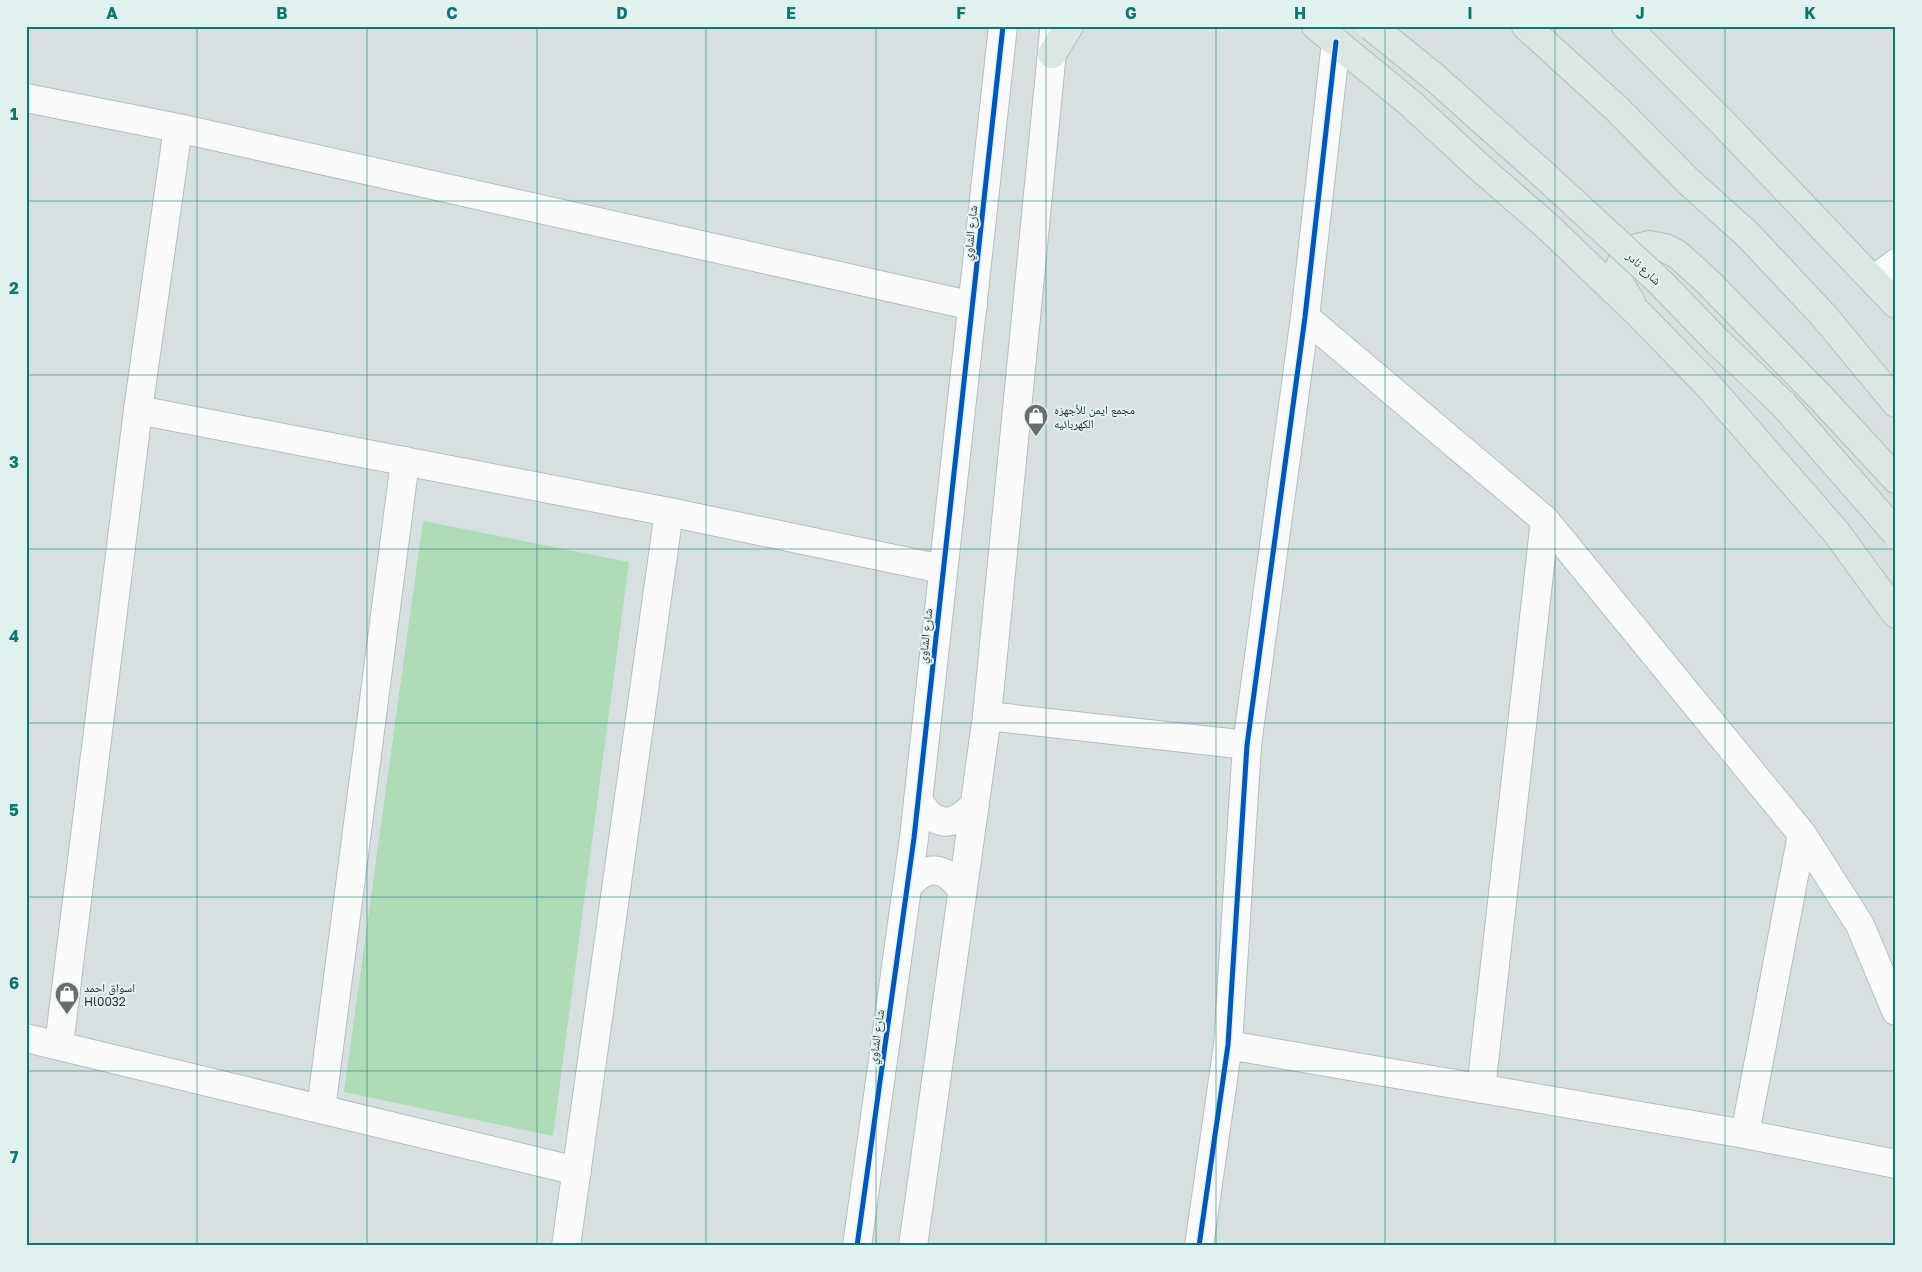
<svg xmlns="http://www.w3.org/2000/svg" width="1922" height="1272" viewBox="0 0 1922 1272" font-family="'Golos Text','Noto Naskh Arabic',sans-serif">
<rect width="100%" height="100%" fill="#d7e0e0"/>
<!-- green -->
<path fill="#addcb7" d="M 423,521 L 629,562 L 553,1136 L 344,1092 Z"/>
<g fill="none" stroke-linecap="round" stroke-linejoin="round">
<defs>
<path id="minor" d="M 26,98 L 178,128 L 973,306
M 1874,280 L 1896,263
M 1305,317 L 1545,520 L 1802,834 L 1860,925 L 1896,1011
M 138,410 L 669,512 L 942,569
M 987,716 L 1247,745
M 26,1038 L 577,1171
M 59,1045 L 138,410 L 178,128
M 1228,1045 L 1745,1134 L 1896,1164
M 1481,1089 L 1545,520
M 321,1109 L 405,461
M 1745,1134 L 1802,834
M 566,1246 L 669,512
M 1199,1246 L 1228,1045 L 1247,745 L 1305,317 L 1336,42"/>
<path id="tertiary" d="M 918,799 C 933,827 953,829 974,805
M 907,887 C 927,863 945,866 962,890
M 857,1246 L 914,838 L 1003,26
M 913,1246 L 987,716 L 1054,31"/>
<path id="primary" d="M 1316,26 L 1410,103 L 1477,165 L 1547,226 L 1640,315 L 1707,384 L 1836,532 L 1896,614
M 1526,26 L 1617,109 L 1688,181 L 1748,235 L 1824,316 L 1896,403
M 1626,26 L 1722,122 L 1896,304
M 1052,54 L 1069,26
M 1631,302 L 1620,284 L 1617,272 L 1625,256 L 1637,248 L 1649,245 L 1665,248 L 1677,254 L 1709,283 L 1821,398 L 1896,479"/>
</defs>
<!-- minor casing -->
<use href="#minor" stroke="#b7bdbd" stroke-width="30"/>
<!-- tertiary casing -->
<use href="#tertiary" stroke="#b7bdbd" stroke-width="30"/>
<!-- primary casing -->
<use href="#primary" stroke="#b7bbbb" stroke-width="30"/>
<!-- minor -->
<use href="#minor" stroke="#f9fafa" stroke-width="28"/>
<!-- tertiary -->
<use href="#tertiary" stroke="#f9fafa" stroke-width="28"/>
<!-- primary -->
<use href="#primary" stroke="#dbe7e3" stroke-width="28"/>
<defs>
<path id="primary-bridge" d="M 1371,26 L 1434,77 L 1545,176 L 1660,282 L 1718,342 L 1783,404 L 1896,533"/>
</defs>
<!-- primary-bridge casing -->
<use href="#primary-bridge" stroke="#b7bbbb" stroke-width="30" stroke-linecap="butt"/>
<!-- primary-bridge -->
<use href="#primary-bridge" stroke="#dbe7e3" stroke-width="28"/>
<defs>
<path id="cycleway" d="M 857,1246 L 914,838 L 1003,26
M 1199,1246 L 1228,1045 L 1247,745 L 1305,317 L 1336,42"/>
</defs>
<!-- cycleway casing -->
<use href="#cycleway" stroke="#e0f2f0" stroke-width="8"/>
<!-- cycleway -->
<use href="#cycleway" stroke="#0057b8" stroke-width="5"/>
</g>
<!-- grid -->
<path fill="none" stroke="#0f766e" stroke-width="1" stroke-opacity="0.55" d="M 197,26 L 197,1246M 367,26 L 367,1246M 537,26 L 537,1246M 706,26 L 706,1246M 876,26 L 876,1246M 1046,26 L 1046,1246M 1216,26 L 1216,1246M 1385,26 L 1385,1246M 1555,26 L 1555,1246M 1725,26 L 1725,1246M 26,201 L 1896,201M 26,375 L 1896,375M 26,549 L 1896,549M 26,723 L 1896,723M 26,897 L 1896,897M 26,1071 L 1896,1071"/>
<!-- icons -->
<defs>
<symbol id="shop-pin" viewBox="-11 -11 22 30"><path d="M0 17L-7.5 6A9.5 9.5 0 1 1 7.5 6Z" fill="#676e6e" stroke="#e0f2f0"/><path d="M-5-2.5h2.3a2.7 3.5 0 0 1 5.4 0H5L5.5 6h-11ZM-1.5-2.5h3a1.5 2.3 0 0 0-3 0Z" fill="#fff"/></symbol>
</defs>
<g fill-rule="evenodd">
<use href="#shop-pin" x="1022" y="402" width="28" height="38"/>
<use href="#shop-pin" x="53" y="980" width="28" height="38"/>
</g>
<g text-anchor="middle" dominant-baseline="central" stroke-width="4" stroke-linejoin="round" paint-order="stroke">
<!-- street labels -->
<g font-size="12" fill="#2b3131" stroke="#e0f2f0">
<text transform="translate(970 233) rotate(-84)">شارع الشاوي</text>
<text transform="translate(1644 268) rotate(43)">شارع نادر</text>
<text transform="translate(925 636) rotate(-84)">شارع الشاوي</text>
<text transform="translate(876 1037) rotate(-82)">شارع الشاوي</text>
</g>
<!-- poi labels -->
<g font-size="12" fill="#2b3131" stroke="#e0f2f0" text-anchor="start">
<text x="1054" y="409">مجمع ايمن للأجهزه<tspan x="1054" dy="14">الكهربائيه</tspan></text>
<text x="84" y="987">اسواق احمد<tspan x="84" dy="14">Hl0032</tspan></text>
</g>
</g>
<!-- border -->
<rect width="1922" height="1272" fill="none" stroke="#e0f2f0" stroke-width="55"/>
<rect x="28" y="28" width="1866" height="1216" fill="none" stroke="#0f766e" stroke-width="2"/>
<g font-size="16" text-anchor="middle" font-weight="bold" fill="#0f766e">
<text x="112" y="19">A</text>
<text x="282" y="19">B</text>
<text x="452" y="19">C</text>
<text x="622" y="19">D</text>
<text x="791" y="19">E</text>
<text x="961" y="19">F</text>
<text x="1131" y="19">G</text>
<text x="1300" y="19">H</text>
<text x="1470" y="19">I</text>
<text x="1640" y="19">J</text>
<text x="1810" y="19">K</text>
<text x="14" y="120">1</text>
<text x="14" y="294">2</text>
<text x="14" y="468">3</text>
<text x="14" y="642">4</text>
<text x="14" y="816">5</text>
<text x="14" y="989">6</text>
<text x="14" y="1163">7</text>
</g>
</svg>
